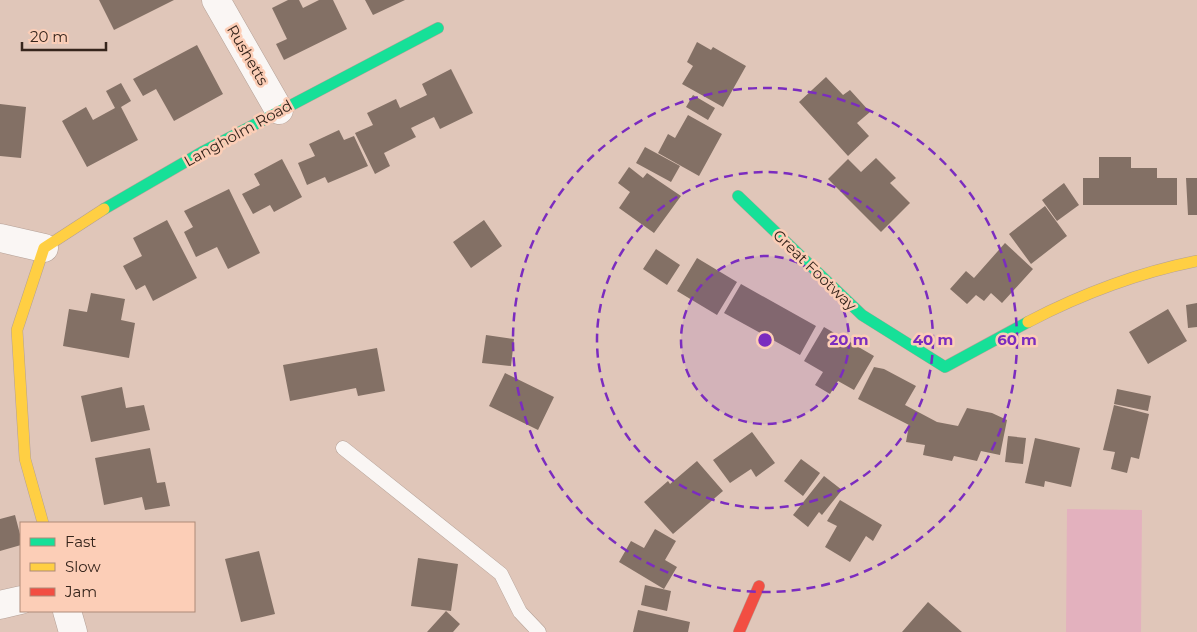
<svg xmlns="http://www.w3.org/2000/svg" width="1197" height="632" viewBox="0 0 1197 632" font-family="Montserrat,sans-serif">
<rect width="100%" height="100%" fill="#e0c6b9"/>
<!-- green -->
<path fill="#e3b1be" d="M 1067,509 L 1142,510 L 1141,632 L 1066,632 Z"/>
<!-- building -->
<path fill="#837065" d="M 99,0 L 174,0 L 114,30 Z
M 288,0 L 299,0 L 303,8 L 319,0 L 333,0 L 347,29 L 284,60 L 276,44 L 287,39 L 272,8 Z
M 365,0 L 405,0 L 373,15 Z
M 697,42 L 711,50 L 713,47 L 746,66 L 723,107 L 682,84 L 693,66 L 687,62 Z
M 197,45 L 223,94 L 174,121 L 156,89 L 143,96 L 133,79 Z
M 451,69 L 473,113 L 440,129 L 434,117 L 411,128 L 416,137 L 384,153 L 390,166 L 375,174 L 355,133 L 373,125 L 367,113 L 396,99 L 400,108 L 427,95 L 422,84 Z
M 826,77 L 843,95 L 850,90 L 870,112 L 857,123 L 869,136 L 848,156 L 799,102 Z
M 121,83 L 131,101 L 121,107 L 138,140 L 87,167 L 62,121 L 86,107 L 93,120 L 115,108 L 106,91 Z
M 693,95 L 715,108 L 708,120 L 686,107 Z
M 0,104 L 26,107 L 21,158 L 0,156 Z
M 688,115 L 722,134 L 699,176 L 658,153 L 668,134 L 675,138 Z
M 339,130 L 344,140 L 354,136 L 368,166 L 328,183 L 325,177 L 307,185 L 298,163 L 315,156 L 309,144 Z
M 645,147 L 680,166 L 671,182 L 636,163 Z
M 1099,157 L 1131,157 L 1131,168 L 1157,168 L 1157,178 L 1177,178 L 1177,205 L 1083,205 L 1083,178 L 1099,178 Z
M 876,158 L 896,178 L 890,183 L 910,203 L 881,232 L 828,179 L 848,159 L 861,172 Z
M 282,159 L 302,197 L 274,212 L 270,205 L 253,214 L 242,194 L 260,185 L 254,174 Z
M 629,167 L 643,178 L 647,173 L 681,196 L 654,233 L 619,208 L 630,192 L 618,183 Z
M 1186,178 L 1197,178 L 1197,215 L 1188,215 Z
M 1064,183 L 1079,205 L 1057,221 L 1042,200 Z
M 229,189 L 260,253 L 228,269 L 217,247 L 196,257 L 184,232 L 193,227 L 184,211 Z
M 1045,206 L 1067,236 L 1031,264 L 1009,234 Z
M 167,220 L 197,278 L 153,301 L 145,285 L 136,290 L 123,266 L 142,256 L 133,238 Z
M 484,220 L 502,246 L 471,268 L 453,242 Z
M 1005,243 L 1033,269 L 1002,303 L 991,293 L 984,301 L 976,295 L 967,304 L 950,289 L 966,271 L 974,278 Z
M 656,249 L 680,265 L 667,285 L 643,269 Z
M 697,258 L 737,282 L 717,315 L 677,291 Z
M 741,284 L 816,326 L 800,355 L 724,313 Z
M 91,293 L 125,299 L 121,320 L 135,323 L 129,358 L 63,346 L 69,309 L 87,312 Z
M 1197,303 L 1197,327 L 1188,328 L 1186,305 Z
M 1168,309 L 1187,341 L 1148,364 L 1129,332 Z
M 824,327 L 874,356 L 854,390 L 838,381 L 830,394 L 815,385 L 823,372 L 804,361 Z
M 486,335 L 514,339 L 511,366 L 482,363 Z
M 377,348 L 385,391 L 358,396 L 356,388 L 290,401 L 283,365 Z
M 874,367 L 884,369 L 916,386 L 905,405 L 937,422 L 958,426 L 967,408 L 992,413 L 1007,420 L 1000,455 L 981,451 L 977,461 L 954,456 L 952,461 L 923,455 L 925,445 L 906,442 L 909,425 L 858,399 Z
M 505,373 L 554,397 L 538,430 L 489,406 Z
M 122,387 L 126,408 L 144,405 L 150,430 L 91,442 L 81,396 Z
M 1117,389 L 1151,396 L 1148,411 L 1114,404 Z
M 1114,405 L 1149,414 L 1139,459 L 1131,457 L 1127,473 L 1111,469 L 1115,452 L 1103,450 Z
M 752,432 L 775,463 L 756,477 L 751,469 L 730,483 L 713,460 Z
M 1008,436 L 1026,438 L 1023,464 L 1005,462 Z
M 1035,438 L 1080,448 L 1071,487 L 1045,481 L 1044,487 L 1025,483 Z
M 150,448 L 157,483 L 165,482 L 170,506 L 145,510 L 142,497 L 104,505 L 95,458 Z
M 801,459 L 820,473 L 803,496 L 784,481 Z
M 697,461 L 723,491 L 673,534 L 644,502 L 668,481 L 670,484 Z
M 824,476 L 842,490 L 822,515 L 819,512 L 808,527 L 793,515 Z
M 840,500 L 882,525 L 873,541 L 866,536 L 850,562 L 825,547 L 837,526 L 827,521 Z
M 15,515 L 21,538 L 21,545 L 0,551 L 0,519 Z
M 655,529 L 676,541 L 665,560 L 677,567 L 664,589 L 619,562 L 631,541 L 644,548 Z
M 259,551 L 275,614 L 241,622 L 225,559 Z
M 418,558 L 458,564 L 451,611 L 411,606 Z
M 645,585 L 671,591 L 667,611 L 641,605 Z
M 928,602 L 962,632 L 902,632 Z
M 638,610 L 690,622 L 688,632 L 633,632 Z
M 446,611 L 460,624 L 453,632 L 427,632 Z"/>
<g fill="none" stroke-linecap="round" stroke-linejoin="round">
<defs>
<path id="lane" d="M 343,448 L 501,574 L 520,612 L 539,632"/>
<path id="street" d="M 216,0 L 279,110
M 0,238 L 44,248
M 0,605 L 21,600
M 67,611 L 73,632"/>
<path id="fast" d="M 738,196 L 862,315 L 945,367 L 1028,322
M 104,209 L 204,151 L 438,28"/>
<path id="slow" d="M 1028,322 C 1082,294 1137,273 1197,261
M 43,523 L 25,459 L 17,330 L 44,248 L 104,209"/>
<path id="jam" d="M 739,632 L 759,586"/>
</defs>
<!-- lane casing -->
<use href="#lane" stroke="#b4a096" stroke-width="15"/>
<!-- street casing -->
<use href="#street" stroke="#b4a096" stroke-width="29"/>
<!-- fast casing -->
<use href="#fast" stroke="#b4a096" stroke-width="12"/>
<!-- slow casing -->
<use href="#slow" stroke="#b4a096" stroke-width="12"/>
<!-- jam casing -->
<use href="#jam" stroke="#b4a096" stroke-width="12"/>
<!-- lane -->
<use href="#lane" stroke="#faf6f4" stroke-width="14"/>
<!-- street -->
<use href="#street" stroke="#faf6f4" stroke-width="28"/>
<!-- fast -->
<use href="#fast" stroke="#16e098" stroke-width="11"/>
<!-- slow -->
<use href="#slow" stroke="#ffcf43" stroke-width="11"/>
<!-- jam -->
<use href="#jam" stroke="#f24e42" stroke-width="11"/>
</g>
<!-- distance rings -->
<circle cx="765" cy="340" r="84" fill="#7b2cbf" fill-opacity=".12"/>
<g fill="none" stroke="#7b2cbf" stroke-width="2.5" stroke-dasharray="9 6">
<circle cx="765" cy="340" r="84"/>
<circle cx="765" cy="340" r="168"/>
<circle cx="765" cy="340" r="252"/>
</g>
<g text-anchor="middle" dominant-baseline="central" stroke-width="5" stroke-linejoin="round" paint-order="stroke">
<!-- street labels -->
<g font-size="15" fill="#36251c" stroke="#fcceb7">
<text transform="translate(248 55) rotate(60)">Rushetts</text>
<text transform="translate(238 133) rotate(-29)">Langholm Road</text>
<text transform="translate(815 270) rotate(44)">Great Footway</text>
</g>
</g>
<circle cx="765" cy="340" r="8" fill="#7b2cbf" stroke="#fcceb7" stroke-width="2.5"/>
<g font-size="15" text-anchor="middle" font-weight="bold" fill="#7b2cbf" stroke="#fcceb7" stroke-width="5" stroke-linejoin="round" paint-order="stroke">
<text x="849" y="345">20 m</text>
<text x="933" y="345">40 m</text>
<text x="1017" y="345">60 m</text>
</g>
<!-- legend -->
<rect x="20" y="522" width="175" height="90" fill="#fcceb7" stroke="#ad8a79"/>
<rect x="30" y="538" width="25" height="8" fill="#16e098" stroke="#ad8a79"/>
<text x="65" y="547" font-size="15" fill="#36251c">Fast</text>
<rect x="30" y="563" width="25" height="8" fill="#ffcf43" stroke="#ad8a79"/>
<text x="65" y="572" font-size="15" fill="#36251c">Slow</text>
<rect x="30" y="588" width="25" height="8" fill="#f24e42" stroke="#ad8a79"/>
<text x="65" y="597" font-size="15" fill="#36251c">Jam</text>
<!-- scale -->
<path d="M22 42v8h84v-8" fill="none" stroke="#36251c" stroke-width="2.5"/>
<text x="30" y="42" font-size="15" fill="#36251c" stroke="#fcceb7" stroke-width="4" paint-order="stroke">20 m</text>
</svg>
